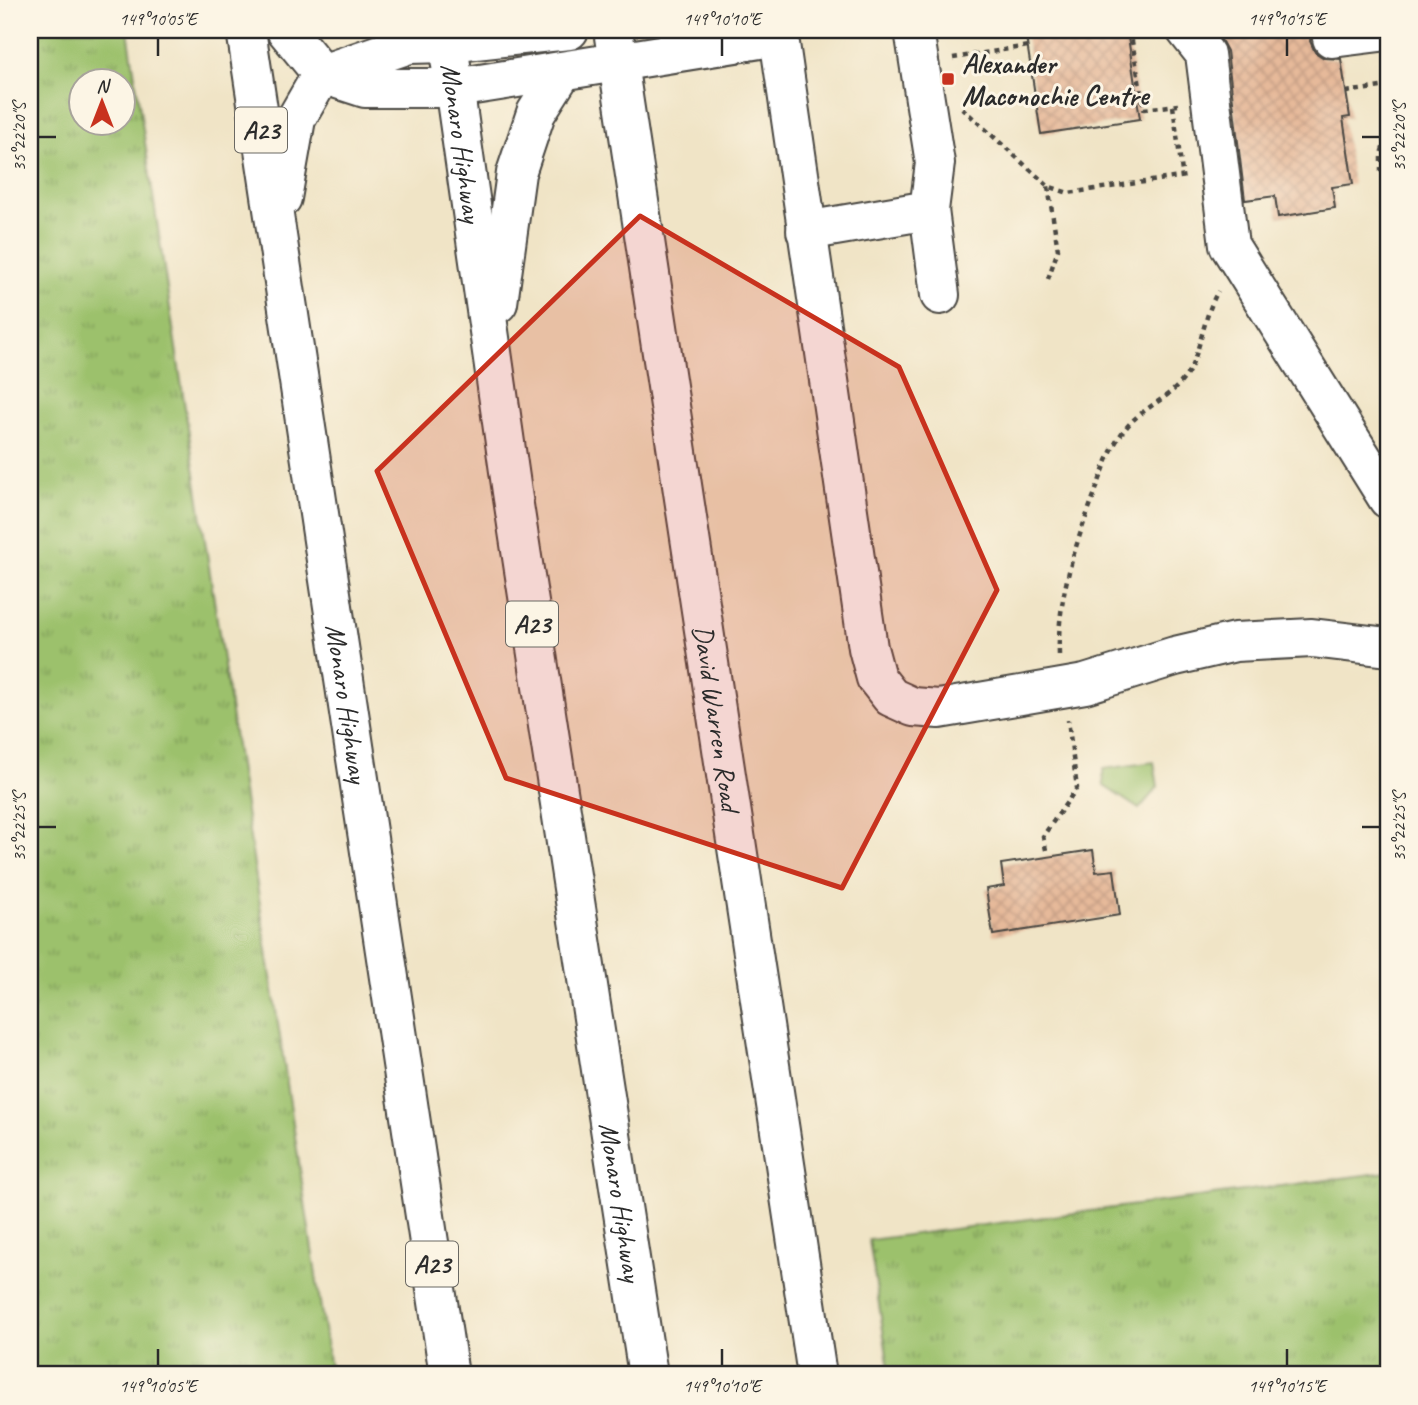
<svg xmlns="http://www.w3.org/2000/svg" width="1418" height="1405" viewBox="0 0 1418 1405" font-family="Caveat,sans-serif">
<defs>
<pattern id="grass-tufts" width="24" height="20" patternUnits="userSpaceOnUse" patternTransform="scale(1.75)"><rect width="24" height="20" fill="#9cc16c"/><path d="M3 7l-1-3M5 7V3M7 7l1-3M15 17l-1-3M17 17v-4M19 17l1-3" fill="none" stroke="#7f9d59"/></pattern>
<pattern id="building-cross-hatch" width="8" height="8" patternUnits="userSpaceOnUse" patternTransform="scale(1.75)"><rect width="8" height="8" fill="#e6b99a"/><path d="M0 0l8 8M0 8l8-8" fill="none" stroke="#c59f85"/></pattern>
</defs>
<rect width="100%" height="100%" fill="#fcf5e5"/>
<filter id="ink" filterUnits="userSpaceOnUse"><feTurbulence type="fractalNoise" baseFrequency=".0143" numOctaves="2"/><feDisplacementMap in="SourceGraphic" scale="14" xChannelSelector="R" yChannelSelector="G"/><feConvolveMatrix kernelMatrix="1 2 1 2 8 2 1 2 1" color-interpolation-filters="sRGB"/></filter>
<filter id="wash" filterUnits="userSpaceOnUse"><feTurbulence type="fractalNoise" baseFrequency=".00686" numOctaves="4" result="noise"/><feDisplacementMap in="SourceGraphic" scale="28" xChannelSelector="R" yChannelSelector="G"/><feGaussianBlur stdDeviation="1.57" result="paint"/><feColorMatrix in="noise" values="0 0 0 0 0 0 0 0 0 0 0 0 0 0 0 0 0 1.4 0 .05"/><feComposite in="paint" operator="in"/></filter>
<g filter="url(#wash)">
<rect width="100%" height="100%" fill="#f0e4c6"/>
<!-- grass -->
<path fill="url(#grass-tufts)" stroke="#64764c" stroke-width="2" fill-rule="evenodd" d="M 30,30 L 128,30 L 331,1375 L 30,1375 ZM 80,80 L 122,80 L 122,122 L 80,122 Z
M 1388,1172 L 1388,1375 L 890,1375 L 869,1240 Z"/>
<!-- park -->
<path fill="#9cc16c" stroke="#64764c" stroke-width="2" d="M 1154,762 L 1158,787 L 1139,809 L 1104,786 L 1103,769 Z"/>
<g id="blocks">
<!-- building -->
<path fill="url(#building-cross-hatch)" d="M 1025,30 L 1127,30 L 1140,119 L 1041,134 Z
M 1259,30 L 1312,30 L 1310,41 L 1315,52 L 1324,58 L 1341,59 L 1350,117 L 1343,118 L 1353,184 L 1332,187 L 1335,208 L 1278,217 L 1275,196 L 1245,200 L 1227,51 L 1219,36 Z
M 1093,850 L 1096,872 L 1114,870 L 1120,915 L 993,935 L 986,889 L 1004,886 L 1001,864 Z"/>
</g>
</g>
<g filter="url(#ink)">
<use href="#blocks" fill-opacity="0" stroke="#494742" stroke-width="2"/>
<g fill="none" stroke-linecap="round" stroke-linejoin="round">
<defs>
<g id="minor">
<path id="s1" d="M 613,30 L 817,1375"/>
<path d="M 778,30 L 868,648 L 876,678 L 891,697 L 913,707 L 939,709 L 1085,684 L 1175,656 L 1235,642 L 1312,638 L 1388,647"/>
<path d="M 1186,30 L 1205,54 L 1229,245 L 1388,499"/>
<path d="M 1332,38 L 1388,31"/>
<path d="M 448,43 L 569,30"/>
<path d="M 455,88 L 779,36"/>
<path d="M 929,210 L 940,295"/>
<path d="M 806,231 L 929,210 L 935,163 L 914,30"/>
</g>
<g id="highway">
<path id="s2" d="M 246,30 L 449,1375"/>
<path d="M 286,30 L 322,74 L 365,88 L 455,88"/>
<path id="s3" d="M 446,30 L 512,492 L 648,1375"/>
<path d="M 540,30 L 543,32"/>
<path d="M 282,198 L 296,119 L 322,74 L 409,44 L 448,43"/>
<path d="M 498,303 L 516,173 L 536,113 L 562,72"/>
</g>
</defs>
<!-- minor casing -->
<use href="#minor" stroke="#494742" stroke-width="42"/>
<!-- highway casing -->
<use href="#highway" stroke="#494742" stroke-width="42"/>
<!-- path -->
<path stroke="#494742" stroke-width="4.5" stroke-dasharray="5 5" stroke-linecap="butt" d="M 1130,30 L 1144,109 L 1178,105
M 953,58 L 1028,46
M 1346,92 L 1388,86
M 1173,106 L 1182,172
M 962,108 L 1048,186 L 1068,193 L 1186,176
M 1381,172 L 1381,154 L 1388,132
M 1048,279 L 1058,250 L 1048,186
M 1059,655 C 1057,597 1076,543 1096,490 C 1104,469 1111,445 1126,428 C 1144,405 1174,398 1189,371 C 1201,349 1203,318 1218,291
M 1046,850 L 1043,836 L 1077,788 L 1068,720"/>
<!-- minor -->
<use href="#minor" stroke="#fff" stroke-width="38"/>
<!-- highway -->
<use href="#highway" stroke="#fff" stroke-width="38"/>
</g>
</g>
<!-- marked area -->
<path fill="#c8321e" fill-opacity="0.2" stroke="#c8321e" stroke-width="5" stroke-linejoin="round" d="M 640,216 L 899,367 L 997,590 L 842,888 L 506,778 L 377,471 Z"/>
<!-- ticks -->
<path fill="none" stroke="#2b2b2b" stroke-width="2.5" d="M 158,38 L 158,56M 722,38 L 722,56M 1287,38 L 1287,56M 38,137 L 56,137M 1362,137 L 1380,137M 38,827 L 56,827M 1362,827 L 1380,827M 158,1349 L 158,1366M 722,1349 L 722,1366M 1287,1349 L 1287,1366"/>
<!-- markers -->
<rect fill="#c8321e" stroke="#fcf5e5" stroke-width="2.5" x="941" y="72" width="14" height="14" rx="3.5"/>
<g text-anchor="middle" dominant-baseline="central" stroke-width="6" stroke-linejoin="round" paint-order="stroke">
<!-- shield labels -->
<g fill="#fcf5e5" stroke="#6a6863" stroke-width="2">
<rect x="235" y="107.5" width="52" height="45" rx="5"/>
<rect x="506" y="601.5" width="52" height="45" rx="5"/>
<rect x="406" y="1241.5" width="52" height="45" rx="5"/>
</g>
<g font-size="26" font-weight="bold" fill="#2b2b2b">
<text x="261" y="130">A23</text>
<text x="532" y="624">A23</text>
<text x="432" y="1264">A23</text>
</g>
<!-- poi labels -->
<g font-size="28" font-weight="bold" fill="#2b2b2b" stroke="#fcf5e5" text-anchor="start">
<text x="962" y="63">Alexander<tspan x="962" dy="32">Maconochie Centre</tspan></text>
</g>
<!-- street labels -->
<g font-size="28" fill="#2b2b2b" stroke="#fcf5e5">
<text stroke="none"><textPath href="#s3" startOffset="114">Monaro Highway</textPath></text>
<text stroke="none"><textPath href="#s2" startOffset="681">Monaro Highway</textPath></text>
<text stroke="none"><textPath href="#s1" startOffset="696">David Warren Road</textPath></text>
<text stroke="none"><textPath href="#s3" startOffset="1185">Monaro Highway</textPath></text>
</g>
</g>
<!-- margin -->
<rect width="1418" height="1405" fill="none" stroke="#fcf5e5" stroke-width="77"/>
<!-- north arrow -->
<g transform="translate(102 102)"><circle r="33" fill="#fcf5e5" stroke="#a8a49b" stroke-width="2"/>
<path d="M0-5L12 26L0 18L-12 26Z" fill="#c8321e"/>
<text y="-10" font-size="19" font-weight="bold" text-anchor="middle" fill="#2b2b2b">N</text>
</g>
<rect x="38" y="38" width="1342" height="1328" fill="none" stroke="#2b2b2b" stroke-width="2.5"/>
<g font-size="18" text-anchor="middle" fill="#2b2b2b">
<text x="158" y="25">149°10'05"E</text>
<text x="722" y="25">149°10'10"E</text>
<text x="1287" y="25">149°10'15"E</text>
<text transform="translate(19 137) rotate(-90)" y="6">35°22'20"S</text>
<text transform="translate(1399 137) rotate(-90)" y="6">35°22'20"S</text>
<text transform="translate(19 827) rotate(-90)" y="6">35°22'25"S</text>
<text transform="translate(1399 827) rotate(-90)" y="6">35°22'25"S</text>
<text x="158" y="1392">149°10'05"E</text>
<text x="722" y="1392">149°10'10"E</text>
<text x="1287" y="1392">149°10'15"E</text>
</g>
</svg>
